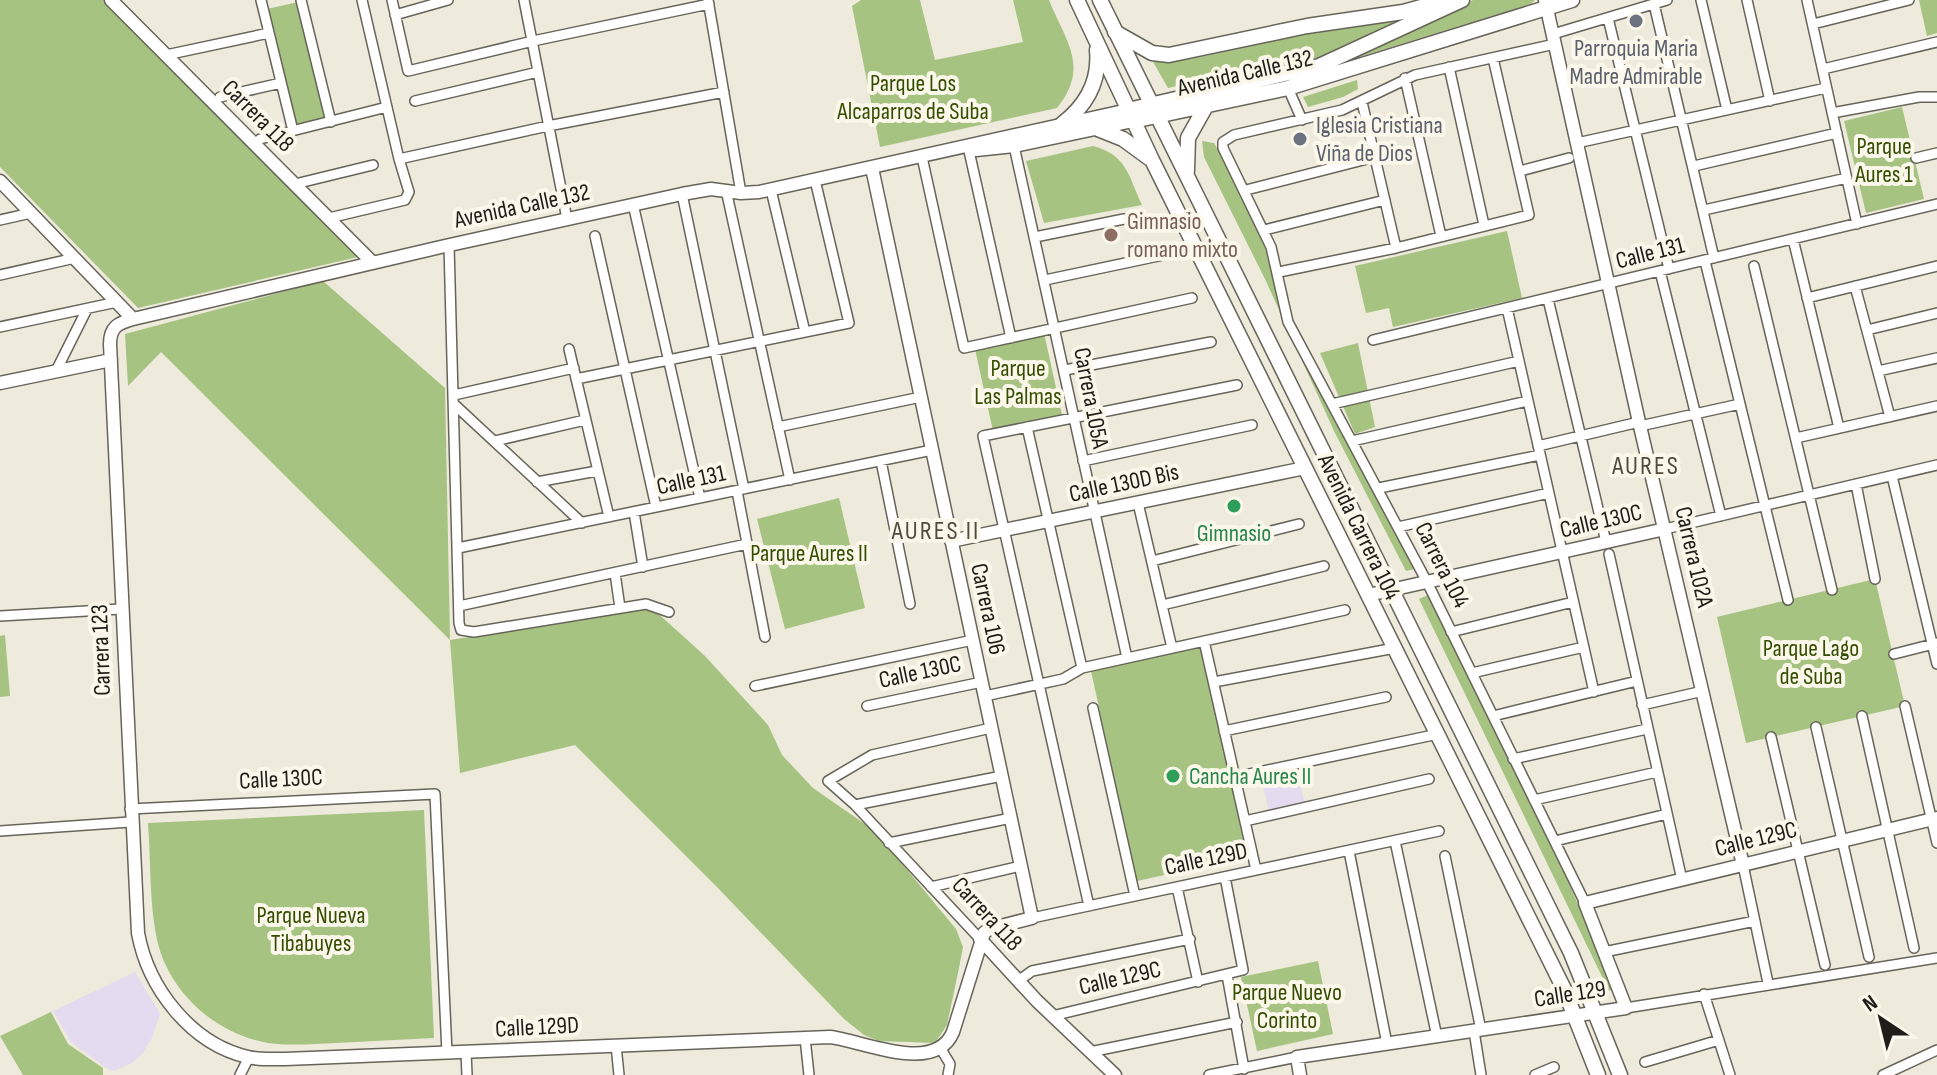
<svg xmlns="http://www.w3.org/2000/svg" width="1937" height="1075" viewBox="0 0 1937 1075" font-family="'Sofia Sans Condensed',sans-serif">
<rect width="100%" height="100%" fill="#eeeadc"/>
<!-- education -->
<path fill="#e5dbf0" d="M 1296,768 L 1305,804 L 1269,812 L 1261,776 Z
M 135,972 L 160,1014 L 152,1038 L 142,1054 L 132,1063 L 114,1071 L 106,1068 L 71,1042 L 53,1011 Z"/>
<!-- green -->
<path fill="#a6c382" d="M 0,0 L 106,0 L 358,257 L 138,308 L 0,167 Z
M 861,0 L 920,0 L 935,60 L 1023,42 L 1013,0 L 1049,0 C 1066,42 1090,67 1057,108 L 880,147 L 852,6 Z
M 1473,0 L 1535,0 L 1531,4 L 1336,64 Z
M 1919,0 L 1937,0 L 1937,33 L 1927,36 Z
M 298,2 L 326,119 L 295,126 L 267,9 Z
M 1403,20 L 1321,58 L 1243,78 L 1240,72 L 1168,88 L 1152,60 C 1186,65 1234,48 1268,41 C 1313,31 1357,25 1403,20 Z
M 1357,80 L 1358,89 L 1343,97 L 1308,107 L 1303,97 Z
M 1902,107 L 1924,199 L 1866,213 L 1844,121 Z
M 1202,141 L 1214,143 L 1225,161 L 1263,241 L 1282,310 L 1326,403 L 1415,569 L 1406,571 L 1334,431 L 1265,279 L 1204,157 Z
M 1093,146 C 1127,155 1128,175 1142,205 L 1044,223 L 1026,161 Z
M 1507,231 L 1522,298 L 1393,327 L 1389,308 L 1366,313 L 1355,266 Z
M 323,281 L 445,388 L 450,640 L 652,608 L 705,656 L 768,725 L 782,755 L 813,788 L 875,831 L 956,929 L 963,947 L 959,968 L 947,1025 L 935,1043 L 879,1041 L 864,1035 L 843,1018 L 715,885 L 575,745 L 460,773 L 450,640 L 161,352 L 128,386 L 125,334 Z
M 1044,333 L 1062,415 L 993,431 L 975,349 Z
M 1358,343 L 1375,427 L 1355,434 L 1320,353 Z
M 839,498 L 865,608 L 785,629 L 757,519 Z
M 1875,579 L 1905,706 L 1746,743 L 1717,617 Z
M 1428,595 L 1570,886 L 1614,988 L 1609,991 L 1419,599 Z
M 5,635 L 10,696 L 0,697 L 0,636 Z
M 1201,647 L 1247,857 L 1137,881 L 1091,671 Z
M 424,810 L 434,1038 C 401,1040 368,1041 336,1043 C 313,1044 290,1046 268,1043 C 215,1034 169,992 157,940 C 149,902 151,861 148,823 Z
M 1318,961 L 1333,1034 L 1257,1051 L 1241,977 Z
M 51,1012 L 68,1044 L 103,1068 L 103,1075 L 23,1075 L 0,1036 Z"/>
<g fill="none" stroke-linecap="round" stroke-linejoin="round">
<defs>
<path id="street" d="M 261,0 L 293,131
M 301,0 L 331,122
M 392,0 L 408,71 L 533,41 L 709,4
M 524,0 L 567,219
M 708,0 L 741,193
M 1701,0 L 1727,110
M 1747,0 L 1770,101
M 1807,0 L 1857,224
M 1654,4 L 1714,258
M 395,15 L 448,0
M 1608,18 L 1669,269
M 1813,24 L 1909,0
M 1553,34 L 1667,0
M 1555,44 L 1415,75 L 1342,110 L 1234,135 L 1223,142 L 1223,148 L 1271,247 L 1288,322 L 1427,582 L 1585,903
M 166,55 L 269,33
M 1449,67 L 1484,225
M 1823,69 L 1937,42
M 1405,78 L 1441,236
M 1288,88 L 1302,120
M 220,97 L 281,83
M 415,101 L 538,72
M 1362,102 L 1396,248
M 1832,113 L 1919,97 L 1937,97
M 260,139 L 387,107
M 1577,143 L 1826,88
M 1014,146 L 1127,658
M 969,151 L 1011,338
M 922,157 L 964,348 L 1192,298
M 1916,158 L 1937,153
M 399,159 L 548,126 L 724,92
M 1694,166 L 1837,133
M 1520,171 L 1569,158
M 295,184 L 373,165
M 726,190 L 790,480
M 771,190 L 805,332
M 1246,190 L 1375,157
M 682,194 L 744,489
M 633,204 L 700,498
M 1704,210 L 1847,178
M 329,218 L 405,200 L 409,192 L 399,159 L 362,0
M 0,220 L 31,213
M 1264,230 L 1385,200
M 595,236 L 656,507
M 1035,237 L 1124,219
M 1793,239 L 1839,428
M 449,245 L 459,623 L 461,630 L 474,632 L 646,604 L 669,612
M 1705,261 L 1788,600
M 1754,266 L 1832,590
M 1660,271 L 1721,516
M 1279,272 L 1396,248 L 1529,215 L 1493,58
M 0,275 L 75,258
M 1045,280 L 1168,254
M 1855,286 L 1890,417
M 1807,298 L 1937,266
M 1548,299 L 1606,542
M 1507,308 L 1594,692
M 0,327 L 117,302
M 1867,330 L 1937,313
M 1373,340 L 1937,204
M 569,349 L 609,517
M 1065,370 L 1211,342
M 56,371 L 87,309
M 1878,371 L 1937,358
M 576,379 L 849,323 L 815,180
M 454,395 L 574,368
M 1332,404 L 1519,361
M 455,405 L 582,523
M 1640,426 L 1740,404
M 778,427 L 921,397
M 1027,427 L 1082,668
M 1796,438 L 1937,406
M 495,441 L 585,420
M 1352,441 L 1528,401
M 1538,446 L 1639,422
M 881,461 L 910,604
M 1083,461 L 1252,425
M 1892,476 L 1937,664
M 537,482 L 597,471
M 1856,484 L 1875,579
M 1379,488 L 1540,455
M 737,491 L 765,637
M 1138,503 L 1172,648
M 634,512 L 643,567
M 1398,527 L 1549,493
M 1665,529 L 1937,465
M 458,548 L 932,450
M 1609,554 L 1682,880
M 1152,561 L 1299,524
M 615,573 L 620,608
M 1162,605 L 1324,566
M 459,606 L 747,544
M 0,616 L 121,609
M 1451,632 L 1573,602
M 1204,641 L 1256,870
M 1894,654 L 1937,643
M 1472,673 L 1584,647
M 1214,682 L 1395,648
M 755,686 L 973,640
M 985,696 L 1063,679 L 1082,668 L 1345,610
M 1642,705 L 1703,691
M 867,706 L 982,682
M 1905,706 L 1937,843
M 1093,708 L 1135,896
M 1493,716 L 1637,681
M 1862,716 L 1914,948
M 1816,727 L 1869,957
M 1224,731 L 1386,697
M 1771,737 L 1825,965
M 1513,759 L 1647,729
M 1235,777 L 1438,734
M 1534,800 L 1657,772
M 855,805 L 1002,776
M 130,809 L 435,794 L 447,1053
M 1245,821 L 1429,779
M 0,831 L 130,822
M 1395,841 L 1437,1037
M 1555,841 L 1667,814
M 889,843 L 1011,818
M 1349,851 L 1387,1044
M 1445,856 L 1481,1030
M 1743,865 L 1768,983
M 931,887 L 1021,866
M 1177,887 L 1198,982
M 1089,906 L 983,436 L 1237,385
M 1032,918 L 1439,831
M 980,939 L 855,805 L 828,781 L 872,755 L 991,728
M 1604,952 L 1755,921
M 1227,975 L 1244,1069
M 1018,981 L 1032,971 L 1190,939
M 1704,994 L 1730,1075
M 1626,1008 L 1937,958
M 1052,1016 L 1243,970 L 1225,877
M 1474,1031 L 1481,1075
M 805,1038 L 809,1075
M 616,1045 L 619,1075
M 941,1049 L 950,1064 L 948,1075
M 466,1052 L 467,1075
M 1090,1052 L 1237,1022
M 1645,1062 L 1719,1040
M 240,1075 L 249,1057
M 1209,1075 L 1297,1057
M 1535,1075 L 1554,1067
M 1883,1075 L 1937,1050"/>
<path id="secondary" d="M 111,0 L 373,263
M 1545,0 L 1639,422 L 1743,865
M 976,150 L 1014,146 L 1133,121
M 872,168 L 1032,918 L 989,929 L 984,933 L 953,1032 C 935,1075 864,1041 830,1037 L 285,1059 C 273,1059 260,1060 248,1057 C 191,1044 148,988 138,933 L 110,344 C 110,327 118,323 133,319 L 445,246 L 682,194 L 711,189 L 741,193 L 759,192 L 1128,110
M 0,181 L 133,319
M 0,383 L 111,360
M 951,541 L 1305,468
M 1368,595 L 1665,529
M 980,939 L 1037,1001 L 1115,1075
M 1300,1075 L 1297,1057 L 1626,1008 L 1585,903 L 1937,818"/>
<path id="primary" d="M 1077,0 L 1152,160 L 1564,989 L 1598,1075
M 1100,0 L 1571,953 L 1620,1075
M 1115,32 L 1152,53 L 1169,55 L 1307,26 L 1403,12 L 1443,1
M 1128,110 L 1319,66 L 1462,0
M 1133,121 L 1288,88 L 1572,0
M 1062,124 C 1087,105 1100,81 1097,50
M 1098,129 L 1123,139 L 1149,158
M 1187,171 L 1188,138 L 1206,106"/>
</defs>
<!-- street casing -->
<use href="#street" stroke="#676459" stroke-width="12"/>
<!-- secondary casing -->
<use href="#secondary" stroke="#676459" stroke-width="15"/>
<!-- primary casing -->
<use href="#primary" stroke="#676459" stroke-width="17"/>
<!-- street -->
<use href="#street" stroke="#fff" stroke-width="9"/>
<!-- secondary -->
<use href="#secondary" stroke="#fff" stroke-width="12"/>
<!-- primary -->
<use href="#primary" stroke="#fff" stroke-width="14"/>
</g>
<!-- markers -->
<g fill="#6b7280" stroke="#fbf7ea" stroke-width="3">
<circle cx="1636" cy="21" r="8"/>
<circle cx="1300" cy="139" r="8"/>
</g>
<circle fill="#8d6e63" stroke="#fbf7ea" stroke-width="3" cx="1111" cy="235" r="8"/>
<g fill="#2e9e5b" stroke="#fbf7ea" stroke-width="3">
<circle cx="1234" cy="506" r="8"/>
<circle cx="1173" cy="776" r="8"/>
</g>
<g text-anchor="middle" dominant-baseline="central" stroke-width="8" stroke-linejoin="round" paint-order="stroke">
<!-- worship labels -->
<g font-size="24" fill="#5b616d" stroke="#fbf7ea">
<text x="1636" y="48">Parroquia Maria<tspan x="1636" dy="28">Madre Admirable</tspan></text>
<text x="1316" y="125" text-anchor="start">Iglesia Cristiana<tspan x="1316" dy="28">Viña de Dios</tspan></text>
</g>
<!-- street labels -->
<g font-size="24" fill="#1e1d18" stroke="#fbf7ea">
<text transform="translate(1245 73) rotate(-13)">Avenida Calle 132</text>
<text transform="translate(258 116) rotate(45)">Carrera 118</text>
<text transform="translate(522 206) rotate(-12)">Avenida Calle 132</text>
<text transform="translate(1650 253) rotate(-14)">Calle 131</text>
<text transform="translate(1091 398) rotate(79)">Carrera 105A</text>
<text transform="translate(691 480) rotate(-12)">Calle 131</text>
<text transform="translate(1124 483) rotate(-12)">Calle 130D Bis</text>
<text transform="translate(1601 521) rotate(-13)">Calle 130C</text>
<text transform="translate(1359 527) rotate(64)">Avenida Carrera 104</text>
<text transform="translate(1694 557) rotate(77)">Carrera 102A</text>
<text transform="translate(1442 565) rotate(63)">Carrera 104</text>
<text transform="translate(988 609) rotate(78)">Carrera 106</text>
<text transform="translate(101 650) rotate(-92)">Carrera 123</text>
<text transform="translate(920 672) rotate(-12)">Calle 130C</text>
<text transform="translate(281 779) rotate(-3)">Calle 130C</text>
<text transform="translate(1756 839) rotate(-14)">Calle 129C</text>
<text transform="translate(1206 859) rotate(-12)">Calle 129D</text>
<text transform="translate(987 914) rotate(47)">Carrera 118</text>
<text transform="translate(1120 978) rotate(-13)">Calle 129C</text>
<text transform="translate(1570 994) rotate(-9)">Calle 129</text>
<text transform="translate(537 1027) rotate(-3)">Calle 129D</text>
</g>
<!-- park labels -->
<g font-size="24" fill="#344e00" stroke="#fbf7ea">
<text x="913" y="83">Parque Los<tspan x="913" dy="28">Alcaparros de Suba</tspan></text>
<text x="1884" y="146">Parque<tspan x="1884" dy="28">Aures 1</tspan></text>
<text x="1018" y="368">Parque<tspan x="1018" dy="28">Las Palmas</tspan></text>
<text x="809" y="553">Parque Aures II</text>
<text x="1811" y="648">Parque Lago<tspan x="1811" dy="28">de Suba</tspan></text>
<text x="311" y="915">Parque Nueva<tspan x="311" dy="28">Tibabuyes</tspan></text>
<text x="1287" y="992">Parque Nuevo<tspan x="1287" dy="28">Corinto</tspan></text>
</g>
<!-- education labels -->
<g font-size="24" fill="#785e54" stroke="#fbf7ea" text-anchor="start">
<text x="1127" y="221">Gimnasio<tspan x="1127" dy="28">romano mixto</tspan></text>
</g>
<!-- leisure labels -->
<g font-size="24" fill="#27864d" stroke="#fbf7ea">
<text x="1234" y="533">Gimnasio</text>
<text x="1189" y="776" text-anchor="start">Cancha Aures II</text>
</g>
<!-- neighbourhood labels -->
<g font-size="26" letter-spacing="2" fill="#4f4c40" stroke="#fbf7ea">
<text x="1646" y="466">AURES</text>
<text x="936" y="531">AURES II</text>
</g>
</g>
<!-- north arrow -->
<g transform="translate(1881 1019) rotate(325)" stroke="#fbf7ea" stroke-width="6" paint-order="stroke">
<path d="M0-6L14 30L0 20L-14 30Z" fill="#1e1d18"/>
<text y="-12" font-size="22" font-weight="bold" text-anchor="middle" fill="#1e1d18">N</text>
</g>
</svg>
